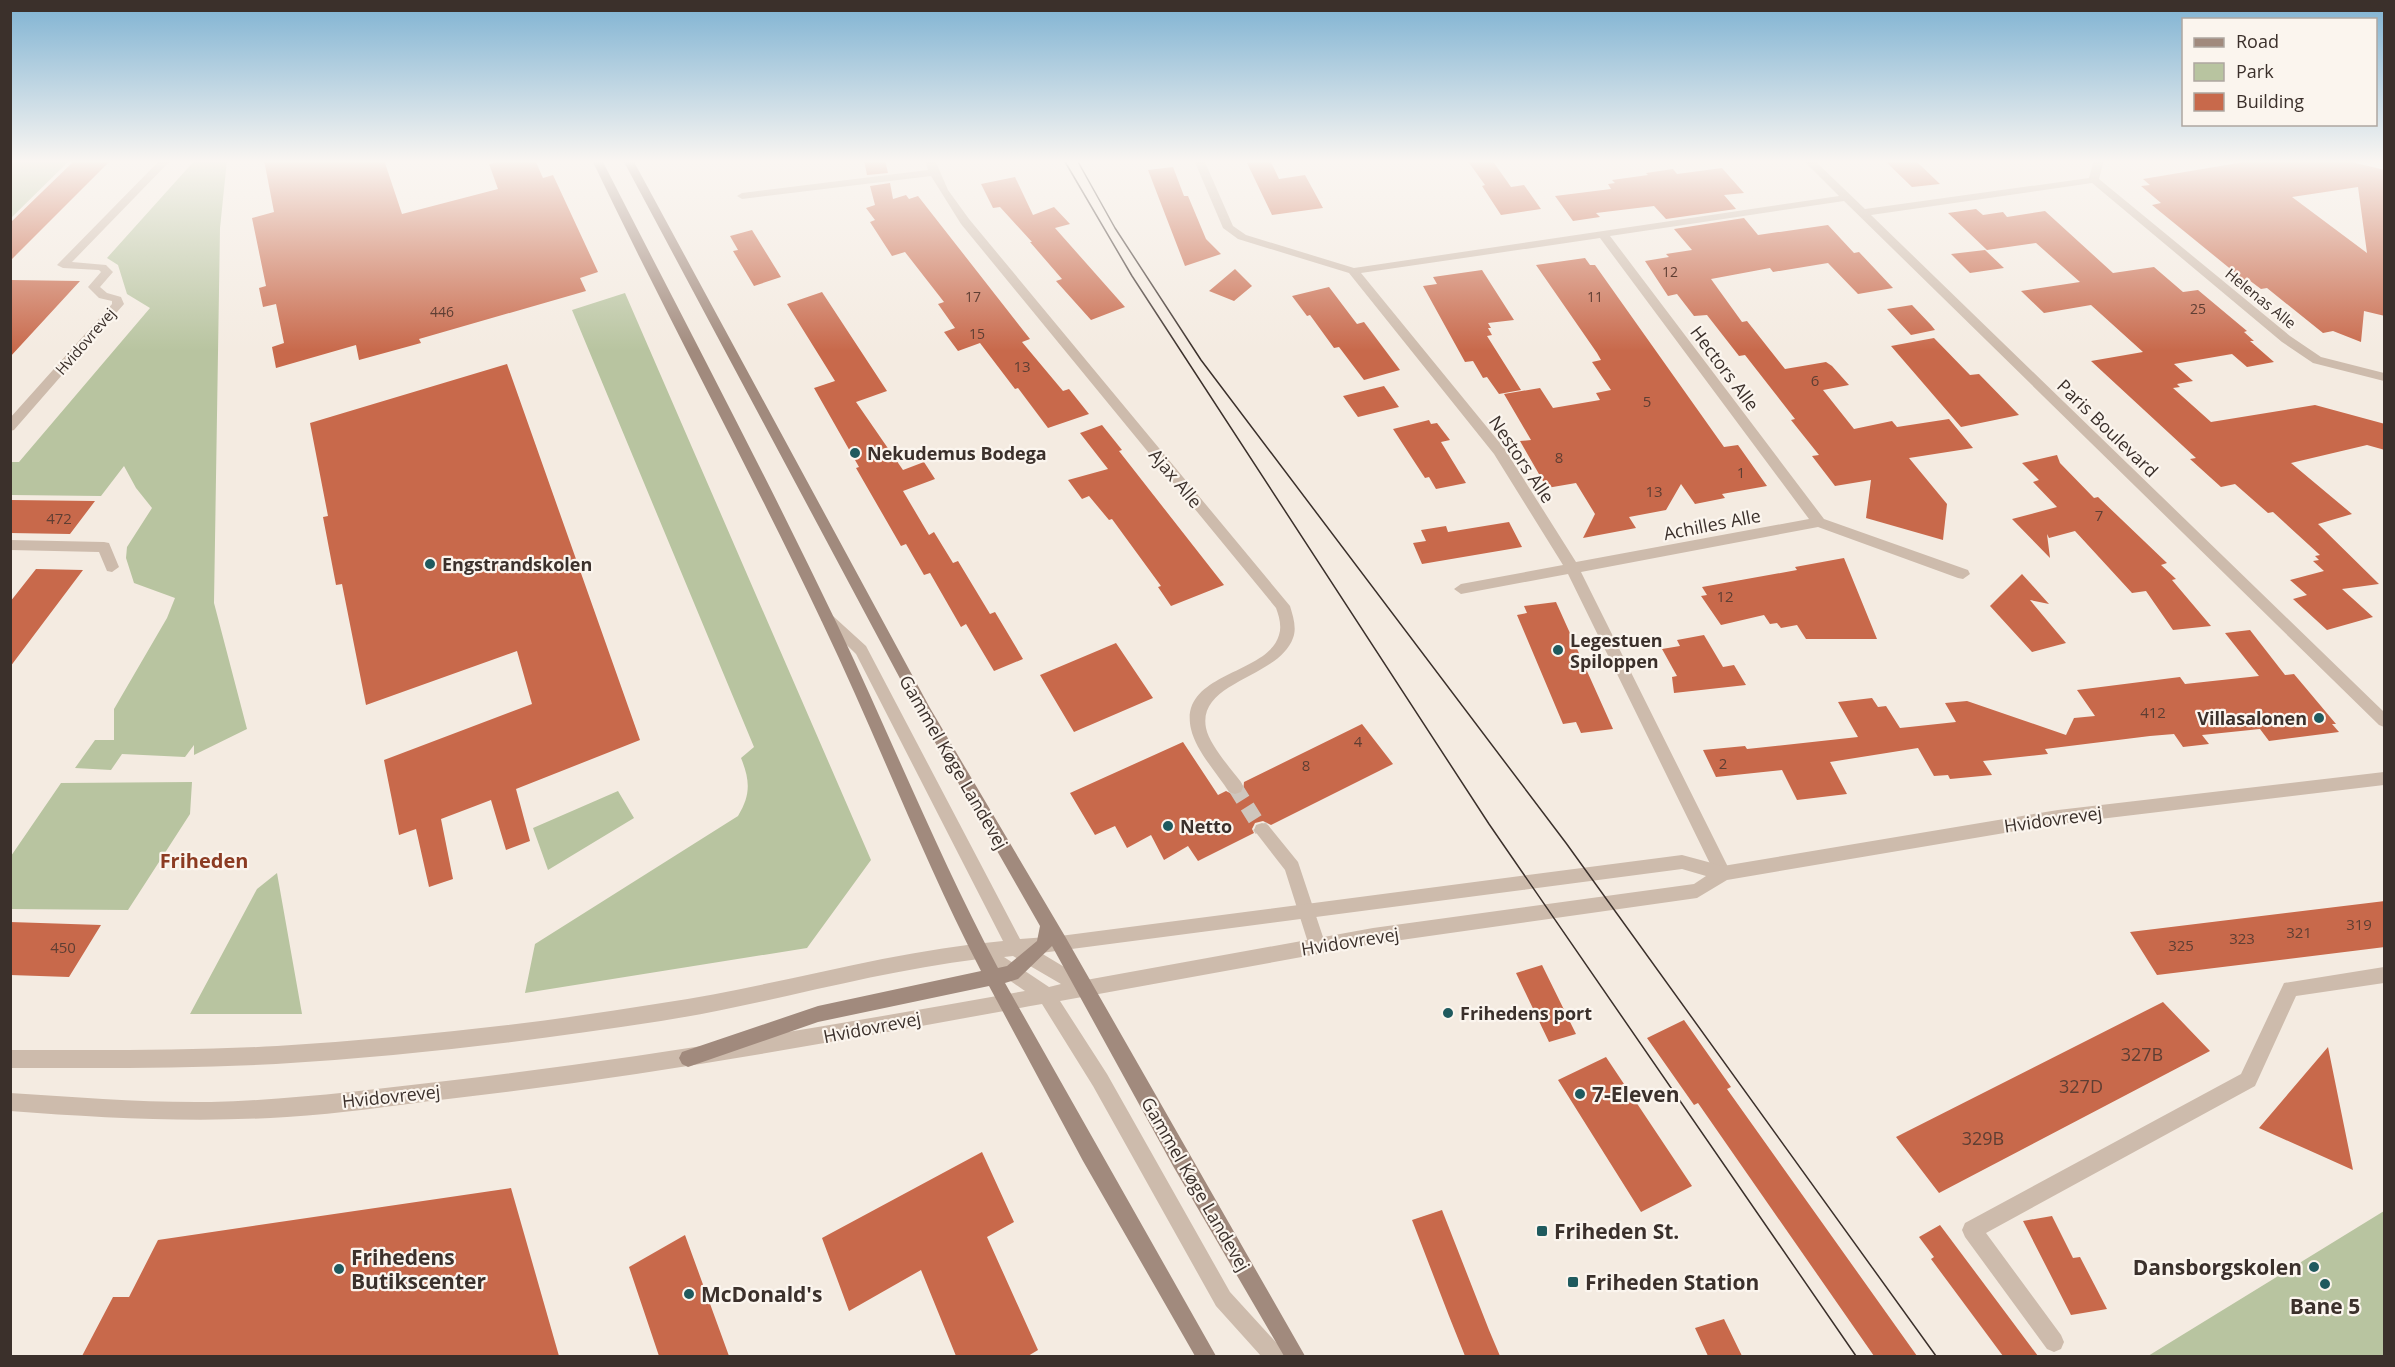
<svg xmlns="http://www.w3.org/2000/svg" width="2395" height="1367" viewBox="0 0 2395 1367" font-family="'Open Sans',sans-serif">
<rect width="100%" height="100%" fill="#f4ebe1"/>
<!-- green -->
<path fill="#b8c4a0" d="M 11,160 L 70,160 L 11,218 Z
M 195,160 L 227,160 L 220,228 L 214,603 L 247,729 L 194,755 L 194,745 L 185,757 L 122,754 L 111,770 L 75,768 L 95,740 L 114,740 L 114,709 L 167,618 L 175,598 L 134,583 L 126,558 L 127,547 L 152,508 L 136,488 L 124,466 L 101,496 L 11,495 L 11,462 L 19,462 L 150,308 L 127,294 L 118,265 L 107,258 Z
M 625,293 L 871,860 L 807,948 L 525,993 L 535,944 L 738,816 C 751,795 750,780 741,758 L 754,747 L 572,310 Z
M 192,782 L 190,814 L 128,910 L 11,909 L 11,856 L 61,783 Z
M 618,791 L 634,818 L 548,870 L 533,828 Z
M 277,873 L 302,1014 L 190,1014 L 257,889 Z
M 2384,1211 L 2384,1356 L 2148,1356 Z"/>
<!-- building -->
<path fill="#c8694b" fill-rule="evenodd" d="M 75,160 L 111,160 L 10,261 L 10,223 Z
M 264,160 L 384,160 L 402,214 L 498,189 L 489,164 L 505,160 L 535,160 L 543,178 L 553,175 L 598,272 L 580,278 L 586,291 L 419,339 L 421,343 L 359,360 L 356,345 L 276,368 L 272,347 L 284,343 L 276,304 L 263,307 L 259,288 L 266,286 L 252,218 L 274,212 Z
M 864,160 L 885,160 L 888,173 L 867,175 Z
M 1270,160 L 1279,179 L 1305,175 L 1323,208 L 1272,215 L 1247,163 Z
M 1467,160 L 1492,160 L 1511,187 L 1524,185 L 1541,209 L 1501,215 L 1482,186 L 1485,185 Z
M 1884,160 L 1915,160 L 1940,184 L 1912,187 Z
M 2256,160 L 2343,160 L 2385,170 L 2385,316 L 2364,311 L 2361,342 L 2333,331 L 2323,333 L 2267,288 L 2261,289 L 2249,280 L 2244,280 L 2152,205 L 2161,203 L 2141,186 L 2150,185 L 2143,179 ZM 2358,187 L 2367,253 L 2292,197 Z
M 1173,167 L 1184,196 L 1188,196 L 1206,239 L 1221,254 L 1185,266 L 1148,170 Z
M 1722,168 L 1744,193 L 1724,195 L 1736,209 L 1666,219 L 1654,206 L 1596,213 L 1600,217 L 1573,221 L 1555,196 L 1611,189 L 1608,184 L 1615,183 L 1612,180 L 1648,175 L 1646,173 L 1673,169 L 1677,174 Z
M 1015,177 L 1033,215 L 1054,207 L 1070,224 L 1055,228 L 1125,307 L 1091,320 L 1056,281 L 1062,279 L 1030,242 L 1032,242 L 1000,207 L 993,208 L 981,184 Z
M 890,183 L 893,199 L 906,195 L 909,199 L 918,196 L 1030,339 L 1022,342 L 1063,391 L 1069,389 L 1089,414 L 1048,428 L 1018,388 L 1015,389 L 980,343 L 958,351 L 944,332 L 955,328 L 938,304 L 944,302 L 905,252 L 892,256 L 870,222 L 875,220 L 866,208 L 875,205 L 870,186 Z
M 1976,209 L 1983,215 L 2003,212 L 2007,217 L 2045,211 L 2113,273 L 2154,267 L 2183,292 L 2198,290 L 2247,331 L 2244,332 L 2254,341 L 2250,341 L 2274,362 L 2247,367 L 2232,354 L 2174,364 L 2193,381 L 2177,384 L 2180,387 L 2173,388 L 2211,422 L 2315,405 L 2385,424 L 2385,450 L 2367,445 L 2291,463 L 2352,514 L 2318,524 L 2379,584 L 2342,589 L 2373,617 L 2327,630 L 2293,599 L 2307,595 L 2290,580 L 2324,571 L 2313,561 L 2319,560 L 2315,556 L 2320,555 L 2273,512 L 2268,513 L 2235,484 L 2221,487 L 2190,459 L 2196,458 L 2091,361 L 2143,352 L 2091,305 L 2044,313 L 2021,291 L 2080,282 L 2036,243 L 1987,250 L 1948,213 Z
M 1744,218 L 1758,235 L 1828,225 L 1854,253 L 1859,252 L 1893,288 L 1858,294 L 1828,263 L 1773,272 L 1770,268 L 1711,279 L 1742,322 L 1747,321 L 1785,369 L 1826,362 L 1832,366 L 1849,385 L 1823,390 L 1854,429 L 1892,421 L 1897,427 L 1949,419 L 1973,448 L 1909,458 L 1947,504 L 1943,540 L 1866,518 L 1871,480 L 1835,486 L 1812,456 L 1819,455 L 1791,420 L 1795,419 L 1745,355 L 1739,356 L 1707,315 L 1694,316 L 1677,294 L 1668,296 L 1645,261 L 1669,257 L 1666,254 L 1692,250 L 1674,229 Z
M 752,230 L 781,277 L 754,286 L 733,251 L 738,250 L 730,236 Z
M 1985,250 L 2004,268 L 1970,273 L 1951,254 Z
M 1585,258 L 1590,265 L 1595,265 L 1724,447 L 1738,445 L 1767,486 L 1722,494 L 1725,498 L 1695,504 L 1681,484 L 1666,510 L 1629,517 L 1636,528 L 1583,538 L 1595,514 L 1576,483 L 1547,488 L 1520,441 L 1531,440 L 1504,394 L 1540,388 L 1553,408 L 1600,400 L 1596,393 L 1611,390 L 1592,362 L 1601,360 L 1597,353 L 1536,265 Z
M 1235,269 L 1252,286 L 1234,301 L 1209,291 Z
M 1482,270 L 1514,320 L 1488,323 L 1491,328 L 1488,328 L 1492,335 L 1487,336 L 1521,390 L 1499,394 L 1487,377 L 1483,378 L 1473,361 L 1465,362 L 1423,286 L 1437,284 L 1433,277 Z
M 10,280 L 80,281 L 10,357 Z
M 1329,287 L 1357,324 L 1364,322 L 1400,370 L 1364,380 L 1339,347 L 1334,348 L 1310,315 L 1307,316 L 1292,296 Z
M 822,292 L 887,391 L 856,402 L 903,470 L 924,462 L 935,479 L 903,491 L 929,535 L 934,532 L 953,563 L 958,561 L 990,614 L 995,612 L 1023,659 L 994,671 L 966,624 L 961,627 L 930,573 L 924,575 L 906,544 L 901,546 L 856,468 L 859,467 L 814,388 L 835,381 L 787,304 Z
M 1912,305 L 1931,325 L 1935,330 L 1911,335 L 1887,309 Z
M 1934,338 L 1970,375 L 1979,374 L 2019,415 L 1961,427 L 1891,346 Z
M 507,364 L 640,740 L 516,789 L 530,841 L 506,850 L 491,800 L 441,819 L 453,879 L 429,887 L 416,829 L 399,835 L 384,760 L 532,704 L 517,651 L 366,705 L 342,584 L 336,585 L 323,517 L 328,516 L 310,423 Z
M 1384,386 L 1399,407 L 1358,417 L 1343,396 Z
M 1429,420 L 1431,424 L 1437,423 L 1450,440 L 1441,442 L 1466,483 L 1436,489 L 1429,477 L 1425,478 L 1393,429 Z
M 1102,425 L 1122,450 L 1119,451 L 1224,585 L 1171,606 L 1158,587 L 1161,586 L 1112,519 L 1109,520 L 1089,496 L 1082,499 L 1068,480 L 1108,469 L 1080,433 Z
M 2057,455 L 2060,463 L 2094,498 L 2098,497 L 2167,563 L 2161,565 L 2176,579 L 2172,580 L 2211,626 L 2173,630 L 2146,591 L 2132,593 L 2075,531 L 2049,538 L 2047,534 L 2050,558 L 2012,519 L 2057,507 L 2033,482 L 2039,480 L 2022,463 Z
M 10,500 L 95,501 L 70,534 L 10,533 Z
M 1509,522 L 1522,547 L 1422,564 L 1413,543 L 1426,541 L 1421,530 L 1446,526 L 1448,532 Z
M 1844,558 L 1877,639 L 1806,639 L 1797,625 L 1781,628 L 1777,623 L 1770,624 L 1764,615 L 1721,625 L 1701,596 L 1707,595 L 1702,587 L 1797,570 L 1795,567 Z
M 36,569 L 83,570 L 10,667 L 10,602 Z
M 2022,574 L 2049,604 L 2030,600 L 2066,643 L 2032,652 L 1990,606 Z
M 1556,602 L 1613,729 L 1581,733 L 1576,722 L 1563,724 L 1517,615 L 1527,613 L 1524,606 Z
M 2250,630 L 2285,675 L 2294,674 L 2336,724 L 2332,724 L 2339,732 L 2269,741 L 2260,729 L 2202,735 L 2209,744 L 2183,747 L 2174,734 L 2150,736 L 2045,749 L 2048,754 L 1983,761 L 1992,775 L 1950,779 L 1948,775 L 1934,776 L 1918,748 L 1830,762 L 1847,794 L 1797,800 L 1782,770 L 1716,777 L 1703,750 L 1745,746 L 1747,749 L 1858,737 L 1838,702 L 1872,698 L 1878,707 L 1886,706 L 1900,728 L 1956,722 L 1945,703 L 1967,701 L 2066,735 L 2074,718 L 2095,716 L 2077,690 L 2180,677 L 2185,684 L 2259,676 L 2225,633 Z
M 1704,635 L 1723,667 L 1734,665 L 1746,685 L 1674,693 L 1672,677 L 1677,676 L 1662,649 L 1680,646 L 1677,640 Z
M 1116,643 L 1153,698 L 1074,732 L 1040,675 Z
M 1362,724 L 1393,764 L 1271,825 L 1263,821 L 1255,823 L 1252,829 L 1254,833 L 1198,861 L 1188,846 L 1164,860 L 1151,835 L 1127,848 L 1115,826 L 1095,835 L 1070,793 L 1183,742 L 1218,795 L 1226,791 L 1236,796 L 1243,793 L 1244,782 Z
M 2385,901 L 2385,947 L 2157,975 L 2130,932 Z
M 10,922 L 101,925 L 69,977 L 10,975 Z
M 1542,965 L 1576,1034 L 1549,1042 L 1516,973 Z
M 2163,1002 L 2210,1051 L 1939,1193 L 1896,1137 Z
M 1684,1020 L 1731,1087 L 1727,1089 L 1917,1356 L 1874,1356 L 1698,1103 L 1694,1105 L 1647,1038 Z
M 2328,1047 L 2353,1170 L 2259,1128 Z
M 1606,1057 L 1692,1186 L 1641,1212 L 1558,1080 Z
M 982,1152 L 1014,1222 L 987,1237 L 1038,1350 L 1028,1356 L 956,1356 L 921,1270 L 849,1311 L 822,1238 Z
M 511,1188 L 559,1356 L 82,1356 L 113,1297 L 129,1297 L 158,1240 Z
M 1442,1210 L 1489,1330 L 1500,1356 L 1465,1356 L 1449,1316 L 1412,1220 Z
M 2052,1216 L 2073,1258 L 2080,1257 L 2107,1309 L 2071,1315 L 2023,1221 Z
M 1940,1225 L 2038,1356 L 2003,1356 L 1931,1259 L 1934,1257 L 1919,1237 Z
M 685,1235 L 729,1356 L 659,1356 L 629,1267 Z
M 1724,1319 L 1742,1356 L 1708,1356 L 1695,1328 Z"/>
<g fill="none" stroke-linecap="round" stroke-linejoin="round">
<!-- minor-tunnel -->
<path stroke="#cfc6bd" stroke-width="15" stroke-dasharray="15 8" stroke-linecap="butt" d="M 1235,787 L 1262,830"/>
<!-- minor -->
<path fill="#cdbbac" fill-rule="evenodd" d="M 160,160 L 171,160 L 72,262 L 106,265 L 113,272 L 100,287 L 107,293 L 121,297 L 124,304 L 14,430 L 10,431 L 10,418 L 112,304 L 112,301 L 99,298 L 88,287 L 101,272 L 99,270 L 63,268 L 57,265 Z
M 925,160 L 935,160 L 948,190 L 969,219 L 1290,606 C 1293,616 1297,628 1293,638 C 1279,678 1197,681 1206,728 C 1209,744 1231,769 1241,782 L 1243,787 L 1241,792 L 1235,794 L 1229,792 C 1217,773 1196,751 1191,729 C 1178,672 1268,675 1279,635 C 1282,626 1279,616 1276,608 L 961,224 L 931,176 L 742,199 L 737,196 L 742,193 L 928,170 Z
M 1194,160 L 1204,160 L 1233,226 L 1246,235 L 1354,268 L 1839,196 L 1803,160 L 1814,160 L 1865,209 L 2089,178 L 2094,160 L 2104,160 L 2099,179 L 2290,336 L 2321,357 L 2384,373 L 2384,381 L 2313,363 L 2282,342 L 2092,183 L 1871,215 L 2384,712 L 2384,727 L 2379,725 L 1844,201 L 1610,236 L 1824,519 L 1968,570 L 1970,574 L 1963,579 L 1958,578 L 1818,527 L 1581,572 L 1731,873 L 1729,878 L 1723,880 L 1717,878 L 1568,574 L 1461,594 L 1454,589 L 1461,584 L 1563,565 L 1494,454 L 1349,273 L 1238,239 L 1223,228 ZM 1600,238 L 1809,519 L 1576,562 L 1504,448 L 1361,273 Z
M 10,540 L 104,542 L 109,543 L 119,567 L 112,572 L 107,571 L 99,552 L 10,550 Z
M 1262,823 L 1268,825 L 1298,862 L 1326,946 L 1323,952 L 1317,954 L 1311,952 L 1285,870 L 1254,830 L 1256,825 Z
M 2384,967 L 2384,983 L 2296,996 L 2255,1086 L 1986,1233 L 2061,1335 L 2064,1342 L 2061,1349 L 2054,1352 L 2047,1349 L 1965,1237 L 1962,1230 L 1965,1223 L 2241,1074 L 2284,983 Z"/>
<!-- tertiary -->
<path fill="#cdbbac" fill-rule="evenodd" d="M 828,615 L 833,616 L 866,646 L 1020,939 L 1060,936 L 1682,855 L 1723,866 L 2058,810 L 2384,772 L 2384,785 L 2058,824 L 1727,880 L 1697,898 L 1373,944 L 1060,1001 L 1107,1074 L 1230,1292 L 1282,1349 L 1285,1356 L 1261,1356 L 1216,1306 L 1093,1086 L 1042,1004 C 845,1040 648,1076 448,1099 C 395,1105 341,1114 287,1117 C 195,1123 103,1118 10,1111 L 10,1093 C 77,1097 144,1103 211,1102 C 290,1100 368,1090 446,1081 C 640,1059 833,1025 1025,991 L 979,959 C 872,972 768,1004 661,1021 C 533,1041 405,1056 276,1064 C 187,1069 99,1068 10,1068 L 10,1050 C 99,1050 188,1051 277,1046 C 406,1038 535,1024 662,1003 C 777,986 889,951 1003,941 L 856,654 L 821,620 L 823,616 ZM 1682,869 L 1706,876 L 1694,884 L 1373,928 L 1086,980 L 1041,953 ZM 1013,956 L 1061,984 L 1049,987 L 1004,957 Z"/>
<!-- secondary -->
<path fill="#a18a7d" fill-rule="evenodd" d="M 592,160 L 602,160 C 681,315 763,469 838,626 C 892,740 939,857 998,968 L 1007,966 L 1037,941 L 1040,926 L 920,716 L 623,160 L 633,160 L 930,708 L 1066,938 L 1305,1356 L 1284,1356 L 1173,1166 L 1052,946 L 1018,979 L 1005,983 L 1216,1356 L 1195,1356 L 1083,1161 L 989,986 L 818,1022 L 688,1067 L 682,1064 L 679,1058 L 682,1052 L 818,1006 L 981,971 C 922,857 877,737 822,622 C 748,466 666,315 592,160 Z"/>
<!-- tram -->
<path stroke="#3b302b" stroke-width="1.5" d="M 1064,160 L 1132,276 L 1489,824 L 1856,1356
M 1077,160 L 1115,228 L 1201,360 L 1566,843 L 1936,1356"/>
</g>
<!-- sky -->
<linearGradient id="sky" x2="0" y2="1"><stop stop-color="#7eb2d2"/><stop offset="0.46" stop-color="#faf6f2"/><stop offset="1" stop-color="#faf6f2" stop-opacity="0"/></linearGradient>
<rect width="2395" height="351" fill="url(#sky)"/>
<!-- markers -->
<g fill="#1f5a5e" stroke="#fbf5ee" stroke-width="2">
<circle cx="855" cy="453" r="6"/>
<circle cx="430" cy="564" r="6"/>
<circle cx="1558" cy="650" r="6"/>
<circle cx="2319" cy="718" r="6"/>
<circle cx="1168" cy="826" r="6"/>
<circle cx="1448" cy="1013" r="6"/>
<circle cx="1580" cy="1094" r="6"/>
<rect x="1536" y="1225" width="12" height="12" rx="3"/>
<circle cx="2314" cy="1267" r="6"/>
<circle cx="339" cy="1269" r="6"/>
<rect x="1567" y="1276" width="12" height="12" rx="3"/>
<circle cx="2325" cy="1284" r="6"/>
<circle cx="689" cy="1294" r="6"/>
</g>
<g text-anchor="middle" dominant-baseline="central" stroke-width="4.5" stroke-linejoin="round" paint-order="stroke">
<!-- far-number labels -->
<g font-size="14" fill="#5e3e33">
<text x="1670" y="271">12</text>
<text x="973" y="296">17</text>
<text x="1595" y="296">11</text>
<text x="2198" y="308">25</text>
<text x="442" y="311">446</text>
<text x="977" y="333">15</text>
</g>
<!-- far-street labels -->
<g font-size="15" fill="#3b302b" stroke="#fbf5ee">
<text transform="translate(2261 298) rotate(39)">Helenas Alle</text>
<text transform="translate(85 341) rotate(-49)">Hvidovrevej</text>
</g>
<!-- number labels -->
<g font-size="15" fill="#5e3e33">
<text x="1022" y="366">13</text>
<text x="1815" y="380">6</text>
<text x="1647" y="401">5</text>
<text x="1559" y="457">8</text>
<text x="1741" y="472">1</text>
<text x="1654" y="491">13</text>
<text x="2099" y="515">7</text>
<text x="59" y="518">472</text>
<text x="1725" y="596">12</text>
<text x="2153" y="712">412</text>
<text x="1358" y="741">4</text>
<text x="1723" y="763">2</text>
<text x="1306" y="765">8</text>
<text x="2359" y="924">319</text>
<text x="2299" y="932">321</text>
<text x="2242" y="938">323</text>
<text x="2181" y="945">325</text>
<text x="63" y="947">450</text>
</g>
<!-- street labels -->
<g font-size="18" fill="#3b302b" stroke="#fbf5ee">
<text transform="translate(1725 368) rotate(53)">Hectors Alle</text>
<text transform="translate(2108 428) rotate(44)">Paris Boulevard</text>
<text transform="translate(1522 459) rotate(56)">Nestors Alle</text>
<text transform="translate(1176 478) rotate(50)">Ajax Alle</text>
<text transform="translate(1712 524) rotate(-11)">Achilles Alle</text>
<text transform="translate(954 762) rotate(60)">Gammel Køge Landevej</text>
<text transform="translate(2053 819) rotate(-8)">Hvidovrevej</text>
<text transform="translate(1350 941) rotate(-9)">Hvidovrevej</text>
<text transform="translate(872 1027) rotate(-11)">Hvidovrevej</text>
<text transform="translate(391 1096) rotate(-6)">Hvidovrevej</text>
<text transform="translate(1196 1184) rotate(60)">Gammel Køge Landevej</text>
</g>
<!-- poi labels -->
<g font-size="18" font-weight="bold" fill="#3b302b" stroke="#fbf5ee" text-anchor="start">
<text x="867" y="453">Nekudemus Bodega</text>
<text x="442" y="564">Engstrandskolen</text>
<text x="1570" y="640">Legestuen<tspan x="1570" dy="21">Spiloppen</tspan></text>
<text x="2307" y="718" text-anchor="end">Villasalonen</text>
<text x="1180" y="826">Netto</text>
<text x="1460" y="1013">Frihedens port</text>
</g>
<!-- near-number labels -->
<g font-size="18" fill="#5e3e33">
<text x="2142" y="1054">327B</text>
<text x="2081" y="1086">327D</text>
<text x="1983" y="1138">329B</text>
</g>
<!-- neighbourhood labels -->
<g font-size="20" font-weight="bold" fill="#8c3b22" stroke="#fbf5ee">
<text x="204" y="860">Friheden</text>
</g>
<!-- near-poi labels -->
<g font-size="21" font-weight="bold" fill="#3b302b" stroke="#fbf5ee" text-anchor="start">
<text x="1592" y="1094">7-Eleven</text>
<text x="1554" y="1231">Friheden St.</text>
<text x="351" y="1257">Frihedens<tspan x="351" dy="24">Butikscenter</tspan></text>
<text x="2302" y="1267" text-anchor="end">Dansborgskolen</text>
<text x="1585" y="1282">Friheden Station</text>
<text x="701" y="1294">McDonald's</text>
<text x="2325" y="1306" text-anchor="middle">Bane 5</text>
</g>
</g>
<!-- border -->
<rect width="2395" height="1367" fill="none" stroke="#3b302b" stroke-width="24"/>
<!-- legend -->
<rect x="2182" y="18" width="195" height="108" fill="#fbf5ee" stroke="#aea6a0" stroke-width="1.5"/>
<rect x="2194" y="38" width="30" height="9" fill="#a18a7d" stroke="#aea6a0" stroke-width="1.5"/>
<text x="2236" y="48" font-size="18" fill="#3b302b">Road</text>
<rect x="2194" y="63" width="30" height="18" fill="#b8c4a0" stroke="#aea6a0" stroke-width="1.5"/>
<text x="2236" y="78" font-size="18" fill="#3b302b">Park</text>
<rect x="2194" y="93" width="30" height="18" fill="#c8694b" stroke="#aea6a0" stroke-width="1.5"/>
<text x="2236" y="108" font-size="18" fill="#3b302b">Building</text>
</svg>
